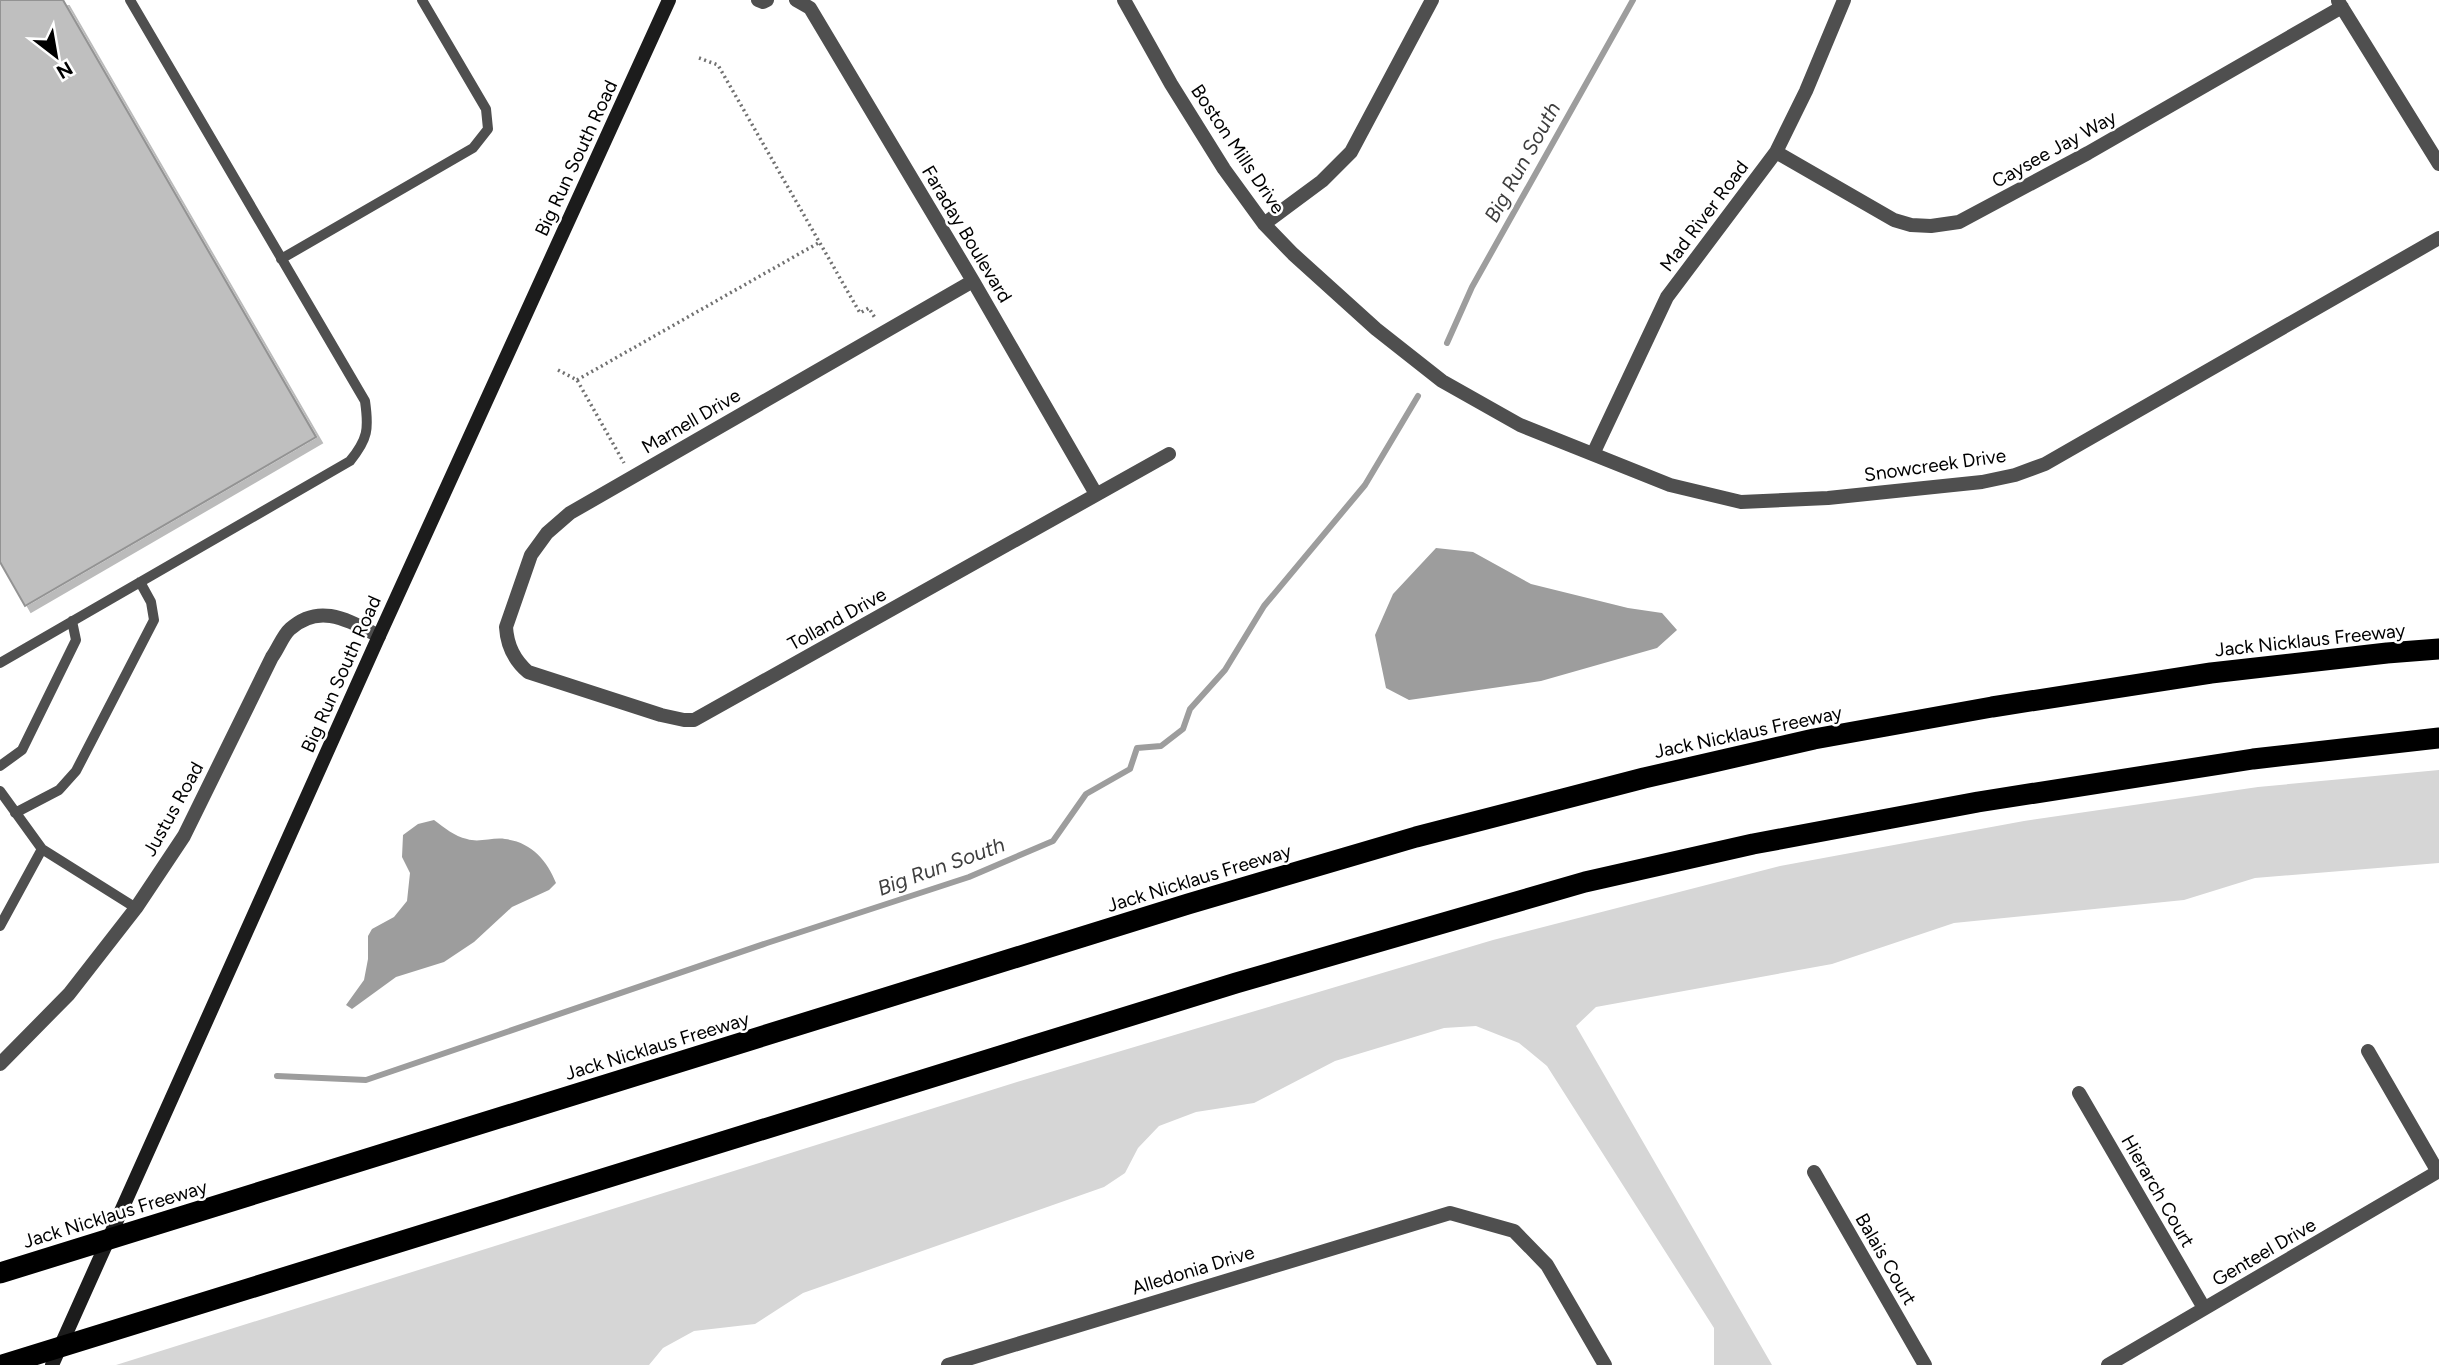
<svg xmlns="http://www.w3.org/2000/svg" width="2439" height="1365" viewBox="0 0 2439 1365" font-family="Figtree,sans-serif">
<defs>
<filter id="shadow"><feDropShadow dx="6" dy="6" stdDeviation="0" flood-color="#0004"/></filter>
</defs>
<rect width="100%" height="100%" fill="#fff"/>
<!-- green -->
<path fill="#d6d6d6" d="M 2439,770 L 2439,863 L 2255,878 L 2184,900 L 1954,923 L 1832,964 L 1596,1007 L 1576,1026 L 1772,1365 L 1714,1365 L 1714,1328 L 1547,1066 L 1519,1043 L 1476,1026 L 1444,1028 L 1335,1061 L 1254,1103 L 1196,1112 L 1159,1126 L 1138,1148 L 1125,1173 L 1104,1187 L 803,1293 L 755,1324 L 694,1331 L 663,1348 L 649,1365 L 116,1365 L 1017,1082 L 1493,940 L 1780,866 L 2024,821 L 2258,787 Z"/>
<!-- water -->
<path fill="#9d9d9d" d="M 1436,548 L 1473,552 L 1531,584 L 1628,608 L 1662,613 L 1677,630 L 1657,648 L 1541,681 L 1409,700 L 1386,688 L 1375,635 L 1393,594 Z
M 434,820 C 445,828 454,836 467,839 C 479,843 493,837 505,839 C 531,842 547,860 556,883 L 549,890 L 512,907 L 474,942 L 444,962 L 396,977 L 352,1009 L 346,1005 L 364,980 L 368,959 L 368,936 L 372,929 L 394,917 L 407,901 L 410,873 L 402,857 L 403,835 L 418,824 Z"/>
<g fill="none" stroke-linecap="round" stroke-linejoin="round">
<!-- stream -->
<path stroke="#9d9d9d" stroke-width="6" d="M 1447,343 L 1472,287 L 1633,0
M 277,1076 L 366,1080 L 767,943 L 969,877 L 1053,841 L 1086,794 L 1130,769 L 1137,748 L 1161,746 L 1183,729 L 1190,709 L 1225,670 L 1264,606 L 1365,485 L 1418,396"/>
</g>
<!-- building -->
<path fill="#bfbfbf" stroke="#939393" stroke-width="2" filter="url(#shadow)" d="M 0,0 L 63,0 L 316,437 L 25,606 L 0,562 Z"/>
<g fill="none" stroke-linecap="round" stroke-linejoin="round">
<!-- path -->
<path stroke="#717171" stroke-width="3.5" stroke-dasharray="2 3.5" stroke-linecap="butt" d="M 699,58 L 718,65 L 860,313 L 869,308 L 875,318
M 558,370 L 577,380 L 624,463
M 577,380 L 820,242"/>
<!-- lane -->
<path stroke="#4f4f4f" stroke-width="10" d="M 281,259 L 473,148 L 488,129 L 486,109 L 422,0
M 0,663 L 350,461 C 368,439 369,429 365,401 L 130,0
M 0,766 L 22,750 L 76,640 L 72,621
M 0,791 L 42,849 L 136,908
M 15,813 L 59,790 L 76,771 L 154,620 L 151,602 L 140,582
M 0,926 L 42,849"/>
<!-- street -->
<path stroke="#4f4f4f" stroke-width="14" d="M 758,0 L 763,2 L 767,0
M 796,0 L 810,8 L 973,281 L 1096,494
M 1124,0 L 1171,84 L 1224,169 L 1264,224 L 1293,254 L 1376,329 L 1442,381 L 1520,425 L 1670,485 L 1741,502 L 1828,498 L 1982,482 L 2015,475 L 2045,464 L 2439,238
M 2338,1 L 2439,164
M 1776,152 L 1894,220 L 1911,225 L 1931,226 L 1959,222 L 2088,153 L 2342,7
M 1264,224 L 1322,181 L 1351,152 L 1432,0
M 973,281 L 570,513 L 547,533 L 531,555 L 506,627 C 507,645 514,660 528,672 L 661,715 L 684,720 L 694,720 L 1169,454
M 1593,454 L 1667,297 L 1776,152 L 1806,91 L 1844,0
M 2368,1051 L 2438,1172
M 0,1064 L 69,994 L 136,908 L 184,836 L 272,657 C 278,649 283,635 290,629 C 320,602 349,621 379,636
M 2079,1093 L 2204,1308
M 1814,1172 L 1925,1365
M 948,1365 L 1450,1213 L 1514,1231 L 1547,1265 L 1605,1365
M 2108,1365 L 2439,1171"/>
<!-- secondary -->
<path stroke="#1c1c1c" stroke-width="14" d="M 52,1365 L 379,636 L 669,0"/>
<!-- highway -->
<path stroke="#000" stroke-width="21" d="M 0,1273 L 1188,904 L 1416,837 L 1644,778 L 1814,739 L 1992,707 L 2211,673 L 2387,653 L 2439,649
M 2,1365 L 1236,983 L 1585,882 L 1753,844 L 1978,802 L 2253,759 L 2439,738"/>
</g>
<g text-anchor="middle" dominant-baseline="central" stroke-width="5" stroke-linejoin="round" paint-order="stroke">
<!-- street labels -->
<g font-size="19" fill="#000" stroke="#fff">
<text transform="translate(1238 149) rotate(56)">Boston Mills Drive</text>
<text transform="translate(2054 149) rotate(-29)">Caysee Jay Way</text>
<text transform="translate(576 158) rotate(-65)">Big Run South Road</text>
<text transform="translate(1704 216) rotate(-53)">Mad River Road</text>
<text transform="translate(967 234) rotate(59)">Faraday Boulevard</text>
<text transform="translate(691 421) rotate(-30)">Marnell Drive</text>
<text transform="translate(1935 465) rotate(-8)">Snowcreek Drive</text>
<text transform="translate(837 619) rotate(-29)">Tolland Drive</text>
<text transform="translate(2310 640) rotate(-6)">Jack Nicklaus Freeway</text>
<text transform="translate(341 674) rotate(-66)">Big Run South Road</text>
<text transform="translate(1748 732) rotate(-12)">Jack Nicklaus Freeway</text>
<text transform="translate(173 809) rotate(-61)">Justus Road</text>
<text transform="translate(1199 878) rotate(-17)">Jack Nicklaus Freeway</text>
<text transform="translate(657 1046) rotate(-17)">Jack Nicklaus Freeway</text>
<text transform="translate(2158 1191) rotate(60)">Hierarch Court</text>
<text transform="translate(115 1214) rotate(-17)">Jack Nicklaus Freeway</text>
<text transform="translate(2264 1252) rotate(-30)">Genteel Drive</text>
<text transform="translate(1886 1259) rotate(60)">Balais Court</text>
<text transform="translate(1193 1270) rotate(-17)">Alledonia Drive</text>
</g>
<!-- water labels -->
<g font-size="21" font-style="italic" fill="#3e3e3e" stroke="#fff">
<text transform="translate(1522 162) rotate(-61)">Big Run South</text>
<text transform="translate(941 866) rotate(-20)">Big Run South</text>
</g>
</g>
<!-- north arrow -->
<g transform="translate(56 56) rotate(149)" stroke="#ffffff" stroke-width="5" paint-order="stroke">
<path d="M0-5L12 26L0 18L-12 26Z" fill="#000000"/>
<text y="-10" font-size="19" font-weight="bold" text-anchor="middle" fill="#000000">N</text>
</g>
</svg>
